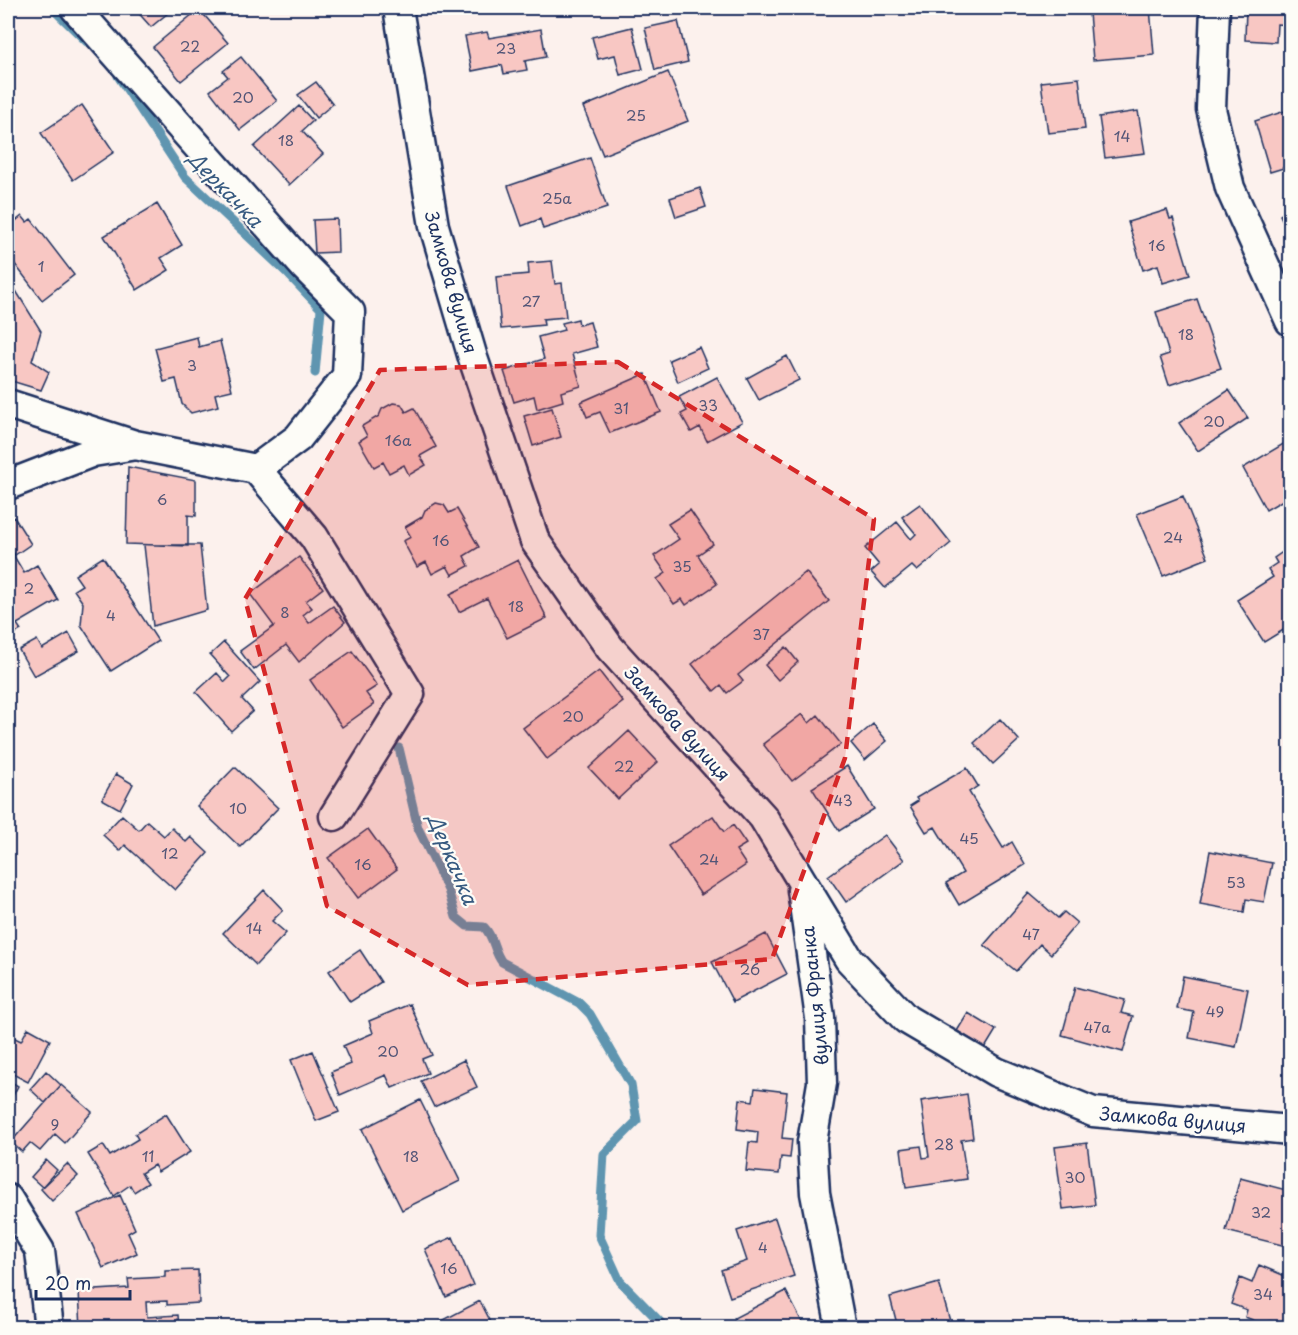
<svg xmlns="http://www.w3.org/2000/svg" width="1298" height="1335" viewBox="0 0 1298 1335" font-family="'Playpen Sans',sans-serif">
<rect width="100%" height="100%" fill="#fcf1ed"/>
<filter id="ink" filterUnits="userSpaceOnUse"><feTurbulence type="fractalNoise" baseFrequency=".0167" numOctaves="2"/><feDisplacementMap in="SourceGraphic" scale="12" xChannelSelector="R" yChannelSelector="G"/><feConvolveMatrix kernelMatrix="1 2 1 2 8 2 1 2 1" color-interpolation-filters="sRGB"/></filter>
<g filter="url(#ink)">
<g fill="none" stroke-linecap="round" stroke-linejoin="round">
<!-- stream -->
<path stroke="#5e95b0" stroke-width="9" d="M 52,8 L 87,42
M 118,76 L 185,177 L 286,272 L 321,309 L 315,373
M 399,748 L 418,828 L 448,890 L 456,917 L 467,926 L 484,927 C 495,938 493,951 502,962 L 579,1003 L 590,1014 L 631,1085 L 637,1121 L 604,1154 L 599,1235 L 620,1281 L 666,1328"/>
</g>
<!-- building -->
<path fill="#f8c7c3" stroke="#1b2f5e" stroke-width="1.5" d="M 134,8 L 174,8 L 151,27 Z
M 1150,8 L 1154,55 L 1093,60 L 1089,13 Z
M 1246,8 L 1290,8 L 1290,25 L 1277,24 L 1276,42 L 1245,40 Z
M 199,9 L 228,43 L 181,81 L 153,47 Z
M 678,21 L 688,62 L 655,70 L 645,28 Z
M 632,27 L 643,69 L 620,75 L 615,55 L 598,59 L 592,37 Z
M 541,29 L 546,57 L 525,61 L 527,70 L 504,74 L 502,65 L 472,71 L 465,36 L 487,32 L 489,38 Z
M 241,57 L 277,101 L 240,130 L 210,91 L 228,77 L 223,71 Z
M 668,72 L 688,121 L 603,155 L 583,107 Z
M 1079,78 L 1085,129 L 1048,133 L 1041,82 Z
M 316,82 L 333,104 L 316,118 L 298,95 Z
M 8,105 L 15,121 L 8,124 Z
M 82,105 L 114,152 L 73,180 L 41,133 Z
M 299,106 L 313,121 L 302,131 L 323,154 L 289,185 L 254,147 Z
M 1288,110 L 1290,120 L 1290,166 L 1270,172 L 1255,121 Z
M 1138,111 L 1145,153 L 1105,158 L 1099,117 Z
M 590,158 L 607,208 L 543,229 L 540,219 L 522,226 L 508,186 Z
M 700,188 L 706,207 L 676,217 L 670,198 Z
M 1290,202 L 1290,236 L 1280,215 L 1287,211 L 1284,205 Z
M 157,204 L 182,245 L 161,258 L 169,270 L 137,290 L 104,236 Z
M 1167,210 L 1170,219 L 1173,218 L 1190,275 L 1163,283 L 1158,265 L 1143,270 L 1128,222 Z
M 22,216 L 27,222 L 31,219 L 74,275 L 42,300 L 8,255 L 8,227 Z
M 337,219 L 338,252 L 315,253 L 313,220 Z
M 552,261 L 555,284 L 562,283 L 566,317 L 543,319 L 544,325 L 501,329 L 496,277 L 529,274 L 528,263 Z
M 8,278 L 41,331 L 32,361 L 49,372 L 41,390 L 8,380 Z
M 1197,299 L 1221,368 L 1169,385 L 1160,357 L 1169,354 L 1156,312 Z
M 578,319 L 579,325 L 590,322 L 597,347 L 572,354 L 581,386 L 561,392 L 563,401 L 537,409 L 534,396 L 514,402 L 504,371 L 544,359 L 538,337 L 564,330 L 562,323 Z
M 197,337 L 199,347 L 220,341 L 232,390 L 215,394 L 218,406 L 191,413 L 182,404 L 176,379 L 164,382 L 155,348 Z
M 699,347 L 708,368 L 678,382 L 669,360 Z
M 787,356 L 799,380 L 759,400 L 747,378 Z
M 645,374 L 661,412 L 610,433 L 600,412 L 587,417 L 581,402 Z
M 717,377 L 742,422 L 707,441 L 700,427 L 691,432 L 681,414 L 687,411 L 679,397 Z
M 1229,390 L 1248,418 L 1198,451 L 1179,423 Z
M 393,403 L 401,404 L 406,412 L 414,408 L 436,447 L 420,456 L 426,465 L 409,475 L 404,465 L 389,473 L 383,462 L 374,467 L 359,441 L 367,436 L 362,426 L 379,416 L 382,409 Z
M 552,408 L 561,437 L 533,446 L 524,416 Z
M 1290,440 L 1290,496 L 1266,510 L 1243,468 Z
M 128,467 L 196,480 L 196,516 L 188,515 L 188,546 L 126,544 Z
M 1183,496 L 1208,558 L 1163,576 L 1137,514 Z
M 436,503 L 444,505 L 449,513 L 457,509 L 479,547 L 464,556 L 469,566 L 452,575 L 447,566 L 432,574 L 426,562 L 417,567 L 403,541 L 411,537 L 405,527 L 422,517 L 425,510 Z
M 920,504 L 951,543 L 917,571 L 912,566 L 885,588 L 871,572 L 879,565 L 865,548 L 897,522 L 911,539 L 916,534 L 902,517 Z
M 690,510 L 713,544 L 698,555 L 717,584 L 686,605 L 682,599 L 674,604 L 657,579 L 666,573 L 654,556 L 679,539 L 668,524 Z
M 14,517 L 31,544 L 15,555 L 8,543 L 8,522 Z
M 144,545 L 200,545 L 207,610 L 153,626 Z
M 1290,547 L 1290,626 L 1264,642 L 1237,600 L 1273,577 L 1268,569 L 1277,563 L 1274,558 Z
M 12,553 L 24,573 L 37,565 L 58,600 L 17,624 L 21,630 L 8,638 L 8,556 Z
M 103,557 L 158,641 L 111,671 L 81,625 L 83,603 L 74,590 L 82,585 L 75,575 Z
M 299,557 L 323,588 L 306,601 L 312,608 L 303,615 L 309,623 L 333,606 L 345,622 L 299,662 L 286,645 L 254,670 L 240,651 L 274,626 L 250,594 Z
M 518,560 L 547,618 L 507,638 L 487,598 L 459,612 L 450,594 Z
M 806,572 L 829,601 L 738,675 L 743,681 L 727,693 L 721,685 L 714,691 L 692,664 Z
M 69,633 L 79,651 L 34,676 L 19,650 L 37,640 L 42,649 Z
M 224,642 L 260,682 L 242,699 L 253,711 L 231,731 L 196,692 L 217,673 L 225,682 L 230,677 L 210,655 Z
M 786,647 L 798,662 L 778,680 L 765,665 Z
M 352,651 L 377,686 L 366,693 L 374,704 L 342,727 L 310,680 Z
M 599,671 L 623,702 L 547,759 L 523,728 Z
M 802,714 L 809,723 L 818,715 L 841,744 L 792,781 L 763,744 Z
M 1000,719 L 1019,740 L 993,764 L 974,743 Z
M 873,724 L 887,741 L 865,760 L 851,743 Z
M 629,731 L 658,762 L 618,799 L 589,768 Z
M 847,766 L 874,809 L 839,831 L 812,788 Z
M 235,767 L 278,808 L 240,847 L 197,806 Z
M 967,768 L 978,786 L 969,792 L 1003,848 L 1012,842 L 1025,865 L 959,905 L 946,883 L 963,873 L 935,827 L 926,832 L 910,806 L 918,801 L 916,798 Z
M 116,774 L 133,784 L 120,809 L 102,799 Z
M 122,815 L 139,830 L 147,821 L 164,836 L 172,828 L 186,842 L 191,837 L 208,853 L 175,890 L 125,845 L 120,851 L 103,835 Z
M 713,816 L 724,832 L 733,825 L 746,844 L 736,850 L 746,865 L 701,895 L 668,846 Z
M 368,829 L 397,869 L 358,898 L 328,858 Z
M 885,835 L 904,860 L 846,902 L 828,876 Z
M 1210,851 L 1272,863 L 1264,902 L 1246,899 L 1244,912 L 1200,904 Z
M 264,890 L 283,910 L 272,921 L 286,933 L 256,965 L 223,933 Z
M 1029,893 L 1058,918 L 1064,912 L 1077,923 L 1051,954 L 1040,944 L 1016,971 L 984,945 Z
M 766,934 L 787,974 L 733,1002 L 712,962 Z
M 360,950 L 381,982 L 350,1002 L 329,971 Z
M 1183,976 L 1248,989 L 1236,1047 L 1189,1038 L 1194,1012 L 1177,1009 Z
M 1075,987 L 1125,1000 L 1121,1013 L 1133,1016 L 1123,1052 L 1062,1035 Z
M 410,1004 L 432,1055 L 422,1059 L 428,1073 L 392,1088 L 386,1075 L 340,1095 L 331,1072 L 351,1064 L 343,1046 L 373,1033 L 369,1021 Z
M 968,1013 L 996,1030 L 985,1048 L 957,1031 Z
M 28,1028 L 50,1040 L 28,1082 L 11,1073 L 8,1080 L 8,1037 L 9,1035 L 21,1041 Z
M 313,1051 L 339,1112 L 316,1121 L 291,1060 Z
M 464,1060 L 477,1087 L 434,1107 L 421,1081 Z
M 46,1071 L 61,1085 L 45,1103 L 30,1089 Z
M 8,1080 L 18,1086 L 10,1101 L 8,1100 Z
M 61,1085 L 92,1112 L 65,1143 L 55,1134 L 40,1151 L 30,1143 L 22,1152 L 11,1142 Z
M 755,1088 L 787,1092 L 782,1138 L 792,1139 L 790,1158 L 781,1157 L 779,1174 L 746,1171 L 749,1142 L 757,1143 L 758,1132 L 737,1129 L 740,1099 L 753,1101 Z
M 967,1094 L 973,1138 L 961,1140 L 967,1179 L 906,1188 L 901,1149 L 921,1146 L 923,1158 L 929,1157 L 921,1101 Z
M 420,1100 L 460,1181 L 402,1210 L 362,1129 Z
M 166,1114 L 190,1152 L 158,1172 L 154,1165 L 141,1173 L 148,1183 L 134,1192 L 130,1185 L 114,1196 L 88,1154 L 103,1145 L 110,1156 L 138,1139 L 135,1134 Z
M 1087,1143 L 1095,1205 L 1063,1209 L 1055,1147 Z
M 46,1160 L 57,1170 L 42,1187 L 31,1177 Z
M 67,1164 L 78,1176 L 52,1201 L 41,1189 Z
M 1240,1178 L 1290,1191 L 1290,1247 L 1226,1231 Z
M 120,1195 L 135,1229 L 128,1233 L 137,1253 L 103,1268 L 78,1214 Z
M 775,1218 L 794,1276 L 730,1297 L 721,1270 L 747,1261 L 737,1231 Z
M 453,1237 L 473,1285 L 446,1297 L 425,1249 Z
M 1259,1265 L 1290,1278 L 1290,1328 L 1270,1321 L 1268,1326 L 1245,1317 L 1247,1310 L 1231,1304 L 1240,1278 L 1252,1283 Z
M 198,1270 L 199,1303 L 167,1305 L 167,1301 L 146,1302 L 147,1317 L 178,1315 L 179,1328 L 81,1328 L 79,1291 L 129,1288 L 128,1279 L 165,1277 L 165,1271 Z
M 939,1283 L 952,1328 L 898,1328 L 890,1297 Z
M 786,1291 L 805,1328 L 739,1328 L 734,1318 Z
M 480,1301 L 494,1328 L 435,1328 L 434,1325 Z"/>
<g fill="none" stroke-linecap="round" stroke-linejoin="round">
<defs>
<path id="minor" d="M 398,8 L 434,226 L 473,358 L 535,541 L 610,648 L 763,817 L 849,959 L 906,1019 L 996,1072 L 1093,1112 L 1290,1130
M 1215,8 L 1211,109 L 1230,188 L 1290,321
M 8,404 L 135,445 L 256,469 L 298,438 L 347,376 L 350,312 L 304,266 L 75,8
M 256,469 L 314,537 L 410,694 L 334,816
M 8,485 L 93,452 L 130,446
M 802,890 L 820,1018 L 822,1083 L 812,1142 L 815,1193 L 841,1328
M 8,1199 L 40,1251 L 49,1328"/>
</defs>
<!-- minor casing -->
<use href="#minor" stroke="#1b2f5e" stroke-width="33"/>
<!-- minor -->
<use href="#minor" stroke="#fdfcf7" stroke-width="28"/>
</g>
</g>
<!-- marked area -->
<path fill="#d62828" fill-opacity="0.2" stroke="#d62828" stroke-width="4.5" stroke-dasharray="12 8" stroke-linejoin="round" d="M 618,362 L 874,519 L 845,758 L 772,959 L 468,985 L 327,906 L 245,599 L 380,370 Z"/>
<g text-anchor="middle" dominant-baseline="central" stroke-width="4.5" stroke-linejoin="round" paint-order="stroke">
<!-- number labels -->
<g font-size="15" fill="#525577">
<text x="190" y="45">22</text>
<text x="506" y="47">23</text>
<text x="243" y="96">20</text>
<text x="636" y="114">25</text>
<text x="1122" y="135">14</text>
<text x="286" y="139">18</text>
<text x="557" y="197">25а</text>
<text x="1157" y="244">16</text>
<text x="41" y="265">1</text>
<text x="531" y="300">27</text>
<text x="1186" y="333">18</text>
<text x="192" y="364">3</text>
<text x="708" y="404">33</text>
<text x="621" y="407">31</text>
<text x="1214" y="420">20</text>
<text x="398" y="439">16а</text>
<text x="162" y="498">6</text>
<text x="1173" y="536">24</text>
<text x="441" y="539">16</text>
<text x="682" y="565">35</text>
<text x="29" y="587">2</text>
<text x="516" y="605">18</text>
<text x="285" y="611">8</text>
<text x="111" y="614">4</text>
<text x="761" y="633">37</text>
<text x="573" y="715">20</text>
<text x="624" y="765">22</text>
<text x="843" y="799">43</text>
<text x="238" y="807">10</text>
<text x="969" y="837">45</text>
<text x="170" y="852">12</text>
<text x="709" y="858">24</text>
<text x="363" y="863">16</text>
<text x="1236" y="881">53</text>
<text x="254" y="927">14</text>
<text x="1031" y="933">47</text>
<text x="750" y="968">26</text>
<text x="1215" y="1010">49</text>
<text x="1097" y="1026">47а</text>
<text x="388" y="1050">20</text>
<text x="55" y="1123">9</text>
<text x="944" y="1143">28</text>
<text x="148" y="1155">11</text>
<text x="411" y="1155">18</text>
<text x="1075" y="1176">30</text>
<text x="1261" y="1211">32</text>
<text x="763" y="1246">4</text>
<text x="449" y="1267">16</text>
<text x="1263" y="1293">34</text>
</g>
<!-- street labels -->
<g font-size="18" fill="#1b2f5e" stroke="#fdfcf7">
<text transform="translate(452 282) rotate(74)">Замкова вулиця</text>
<text transform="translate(678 723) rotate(48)">Замкова вулиця</text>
<text transform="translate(814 996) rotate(-96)">вулиця Франка</text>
<text transform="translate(1173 1119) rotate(5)">Замкова вулиця</text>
</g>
<!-- water labels -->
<g font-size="20" font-style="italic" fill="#375a80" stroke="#fdfcf7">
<text transform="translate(226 189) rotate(46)">Деркачка</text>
<text transform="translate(453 859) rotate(67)">Деркачка</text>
</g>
</g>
<!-- margin -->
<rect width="1298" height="1335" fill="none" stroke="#fdfcf7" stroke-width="30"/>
<rect x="15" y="15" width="1268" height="1305" fill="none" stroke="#1b2f5e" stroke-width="2" filter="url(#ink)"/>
<!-- scale -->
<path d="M36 1290v9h94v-9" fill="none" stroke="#1b2f5e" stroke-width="3"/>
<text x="45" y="1290" font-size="18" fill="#1b2f5e" stroke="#fdfcf7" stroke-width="4.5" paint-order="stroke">20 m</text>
</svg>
